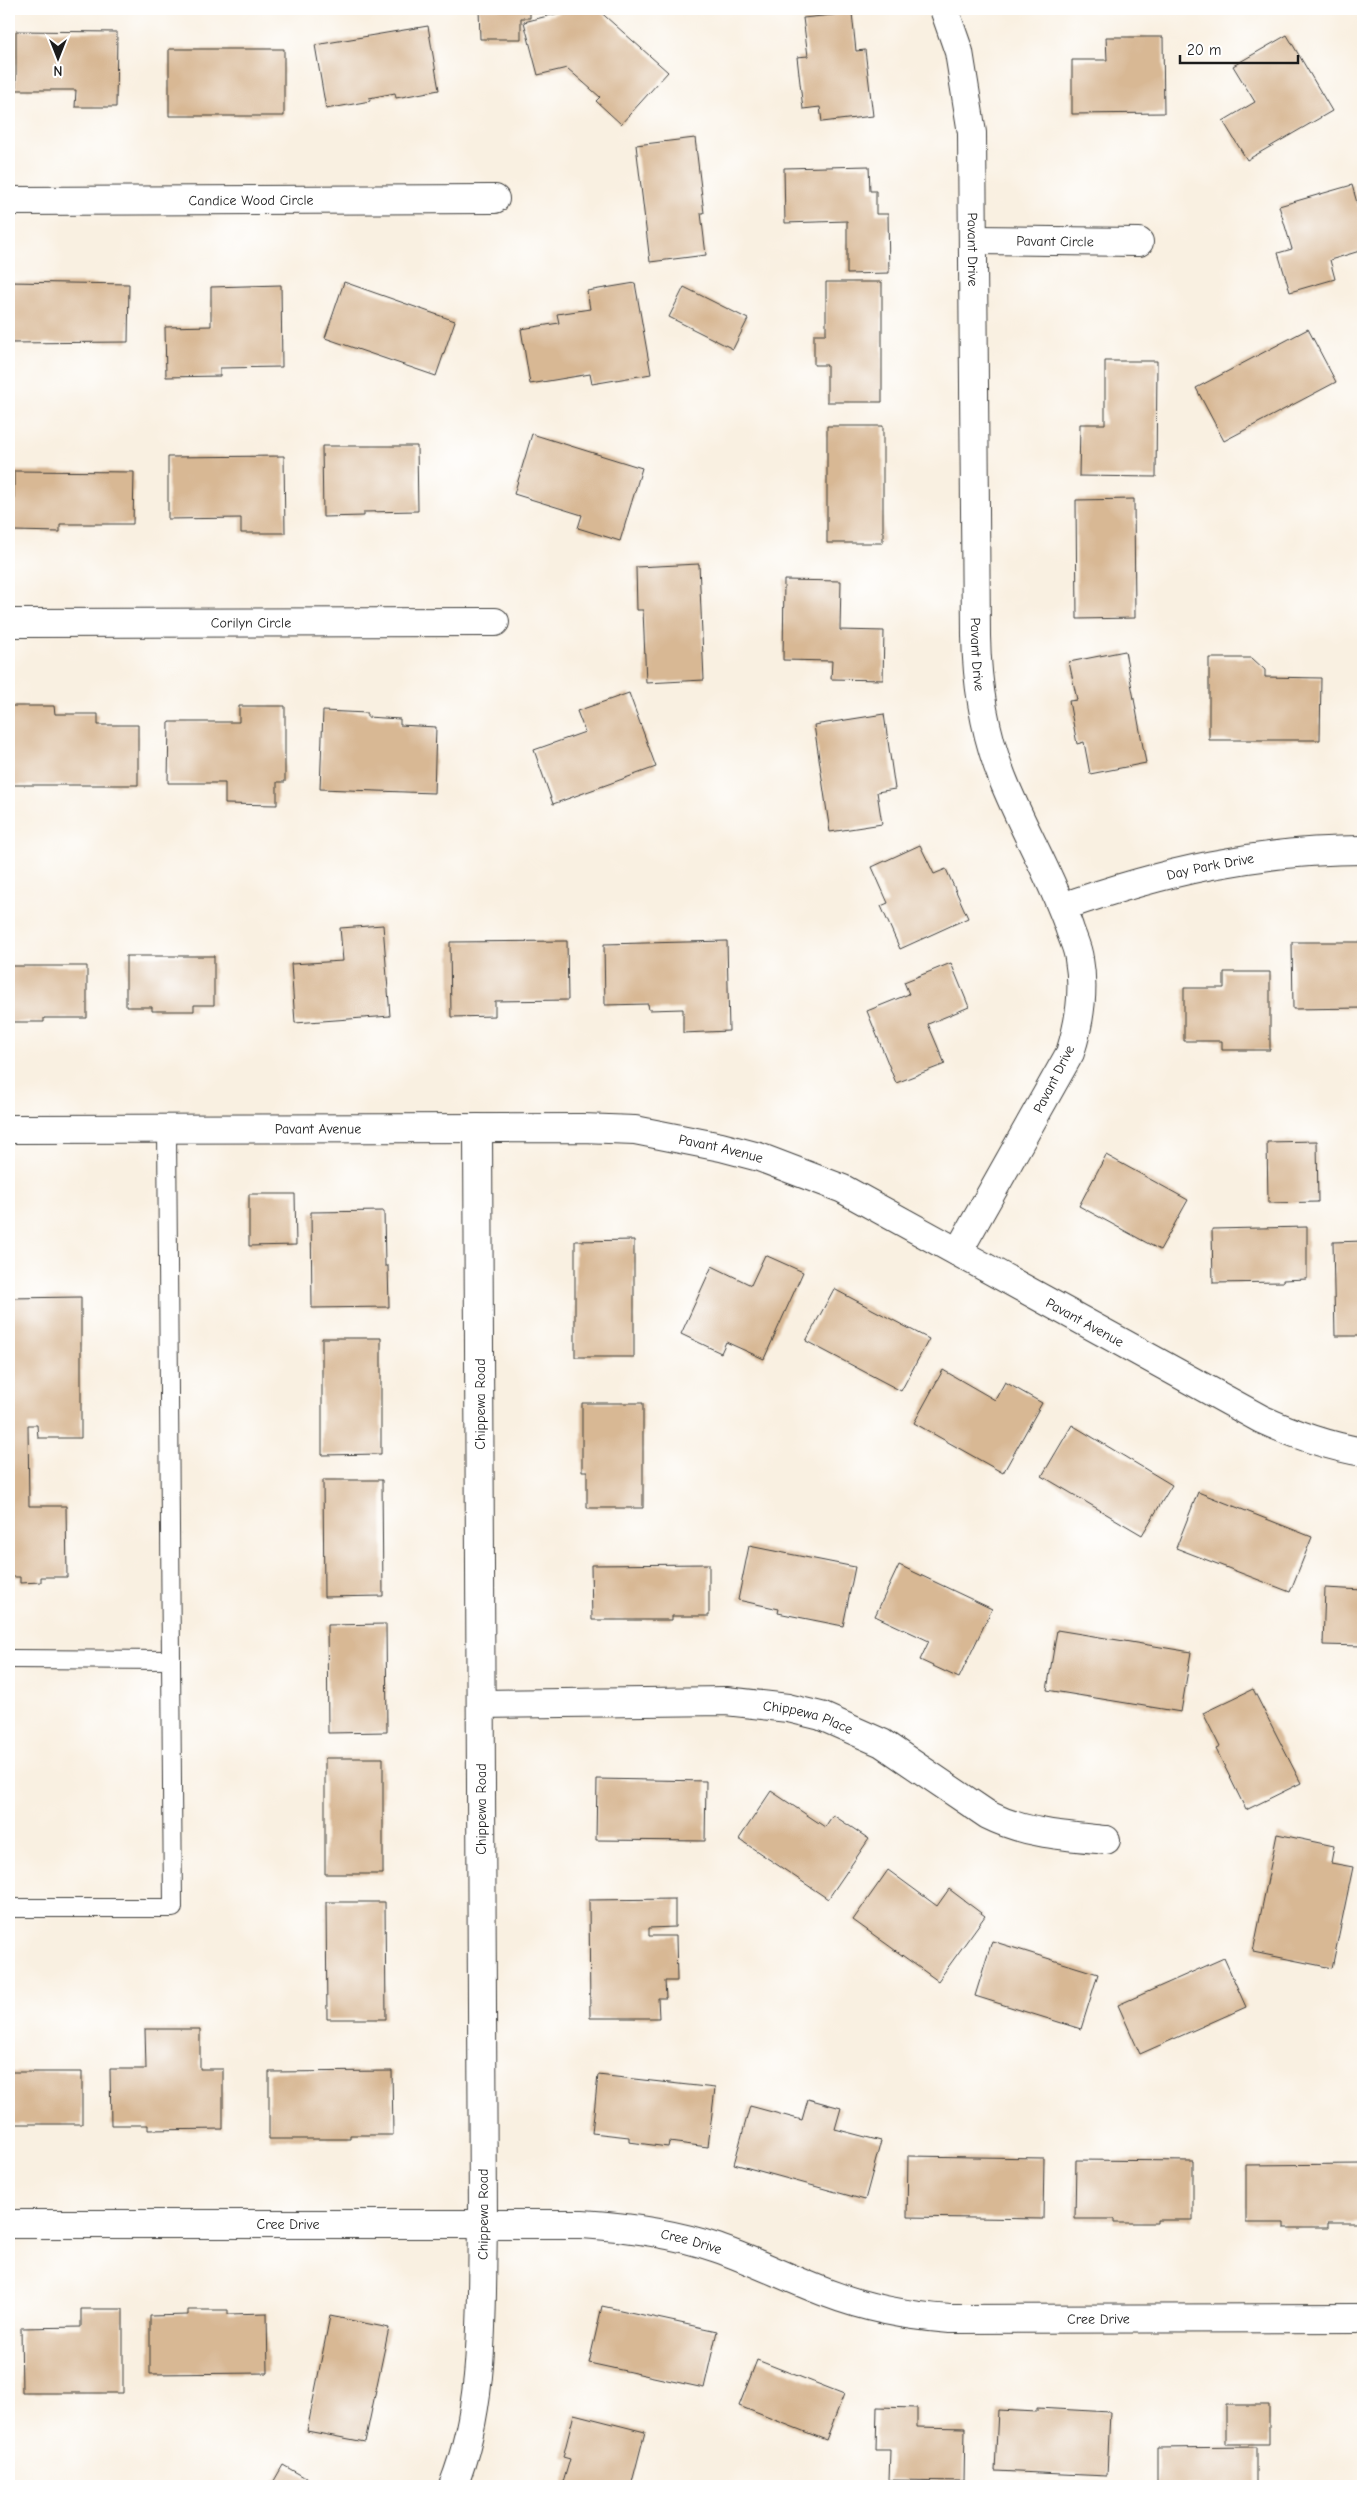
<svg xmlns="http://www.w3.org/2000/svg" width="1372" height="2495" viewBox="0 0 1372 2495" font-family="'Comic Neue',sans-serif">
<rect width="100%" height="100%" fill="#fff"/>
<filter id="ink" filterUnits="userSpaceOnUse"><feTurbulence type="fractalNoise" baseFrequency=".02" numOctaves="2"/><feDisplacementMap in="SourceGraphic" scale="10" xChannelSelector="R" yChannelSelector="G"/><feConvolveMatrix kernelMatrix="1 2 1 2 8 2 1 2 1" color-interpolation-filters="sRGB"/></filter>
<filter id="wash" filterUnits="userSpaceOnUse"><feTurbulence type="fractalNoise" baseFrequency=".0096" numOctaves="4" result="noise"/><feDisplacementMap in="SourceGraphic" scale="20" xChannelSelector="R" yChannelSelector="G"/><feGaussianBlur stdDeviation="1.12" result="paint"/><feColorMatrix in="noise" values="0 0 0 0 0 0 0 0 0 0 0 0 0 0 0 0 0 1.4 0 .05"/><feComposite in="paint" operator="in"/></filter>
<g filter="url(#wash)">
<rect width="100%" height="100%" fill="#f9f0e1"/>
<g id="blocks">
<!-- building -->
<path fill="#d8b894" d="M 479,9 L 530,9 L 530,18 L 521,18 L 521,39 L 480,39 Z
M 575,9 L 597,9 L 668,72 L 621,124 L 596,101 L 600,97 L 567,68 L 538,75 L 524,22 Z
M 852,13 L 856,51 L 865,50 L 873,116 L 822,122 L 820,107 L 803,109 L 797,57 L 808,56 L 803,18 Z
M 428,26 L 439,90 L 396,98 L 395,93 L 369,98 L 370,101 L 326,109 L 315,45 Z
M 16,31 L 117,32 L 116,107 L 75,107 L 76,90 L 16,90 Z
M 1287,35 L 1332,111 L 1247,160 L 1223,121 L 1255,102 L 1233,66 Z
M 1106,37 L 1163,37 L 1164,113 L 1072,114 L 1072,60 L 1107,60 Z
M 169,49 L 284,49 L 284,116 L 169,116 Z
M 695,138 L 704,213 L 701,213 L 706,255 L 650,262 L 636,145 Z
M 869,166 L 870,191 L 876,191 L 876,214 L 888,214 L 889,273 L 847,274 L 847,221 L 785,223 L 784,168 Z
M 1352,185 L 1363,224 L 1363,250 L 1330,260 L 1335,279 L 1290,292 L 1278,253 L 1292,249 L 1279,206 Z
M 9,282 L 129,284 L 128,342 L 9,343 Z
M 344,282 L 455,321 L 436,376 L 325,338 Z
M 826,282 L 882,282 L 882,402 L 827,402 L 827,365 L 814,365 L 814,334 L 826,334 Z
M 635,283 L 651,374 L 592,384 L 590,374 L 530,384 L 521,329 L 559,323 L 557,314 L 590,309 L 587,291 Z
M 281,285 L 282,367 L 220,368 L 220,376 L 166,377 L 165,327 L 211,326 L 211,287 Z
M 684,287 L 748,319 L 733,349 L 669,317 Z
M 1308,329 L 1336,382 L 1224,441 L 1196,388 Z
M 1105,361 L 1157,361 L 1156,477 L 1079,476 L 1080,424 L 1105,424 Z
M 827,426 L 883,426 L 883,543 L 827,543 Z
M 532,434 L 642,468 L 620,541 L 578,528 L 582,515 L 514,494 Z
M 322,446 L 417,446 L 418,511 L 364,512 L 364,516 L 323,517 Z
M 284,456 L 285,533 L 241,533 L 241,518 L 168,519 L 168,457 Z
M 14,471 L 134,472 L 133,524 L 60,524 L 60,532 L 14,531 Z
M 1134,499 L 1135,618 L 1077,619 L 1076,500 Z
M 699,564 L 704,680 L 646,683 L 643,610 L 637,610 L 636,567 Z
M 784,580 L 841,581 L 840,630 L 884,631 L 883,680 L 831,679 L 832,661 L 783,660 Z
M 1125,651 L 1146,763 L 1090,774 L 1084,742 L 1077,744 L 1069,701 L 1077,700 L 1069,662 Z
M 1209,658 L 1252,658 L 1265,670 L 1265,677 L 1321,678 L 1320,740 L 1209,740 Z
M 629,693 L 656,767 L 553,804 L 534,750 L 585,732 L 577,711 Z
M 10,706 L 54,706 L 55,714 L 98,714 L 98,725 L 138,725 L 138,785 L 10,785 Z
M 239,706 L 285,706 L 285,782 L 277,782 L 277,805 L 225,804 L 225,783 L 168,783 L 169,722 L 239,722 Z
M 323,711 L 367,713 L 367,717 L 400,719 L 400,725 L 436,727 L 434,793 L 320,789 Z
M 884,714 L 895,789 L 877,792 L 882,824 L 830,832 L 814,725 Z
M 920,845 L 934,874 L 946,869 L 968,918 L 900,949 L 881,906 L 888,903 L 872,867 Z
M 383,925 L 390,1016 L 295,1023 L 291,964 L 343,961 L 340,928 Z
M 567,941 L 568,1000 L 495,1001 L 495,1016 L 451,1017 L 450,942 Z
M 727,941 L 729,1031 L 683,1033 L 683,1009 L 649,1010 L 648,1004 L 605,1005 L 604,944 Z
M 1292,942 L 1363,942 L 1363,1008 L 1293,1009 Z
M 126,956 L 214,956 L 214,1005 L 194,1005 L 194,1011 L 152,1011 L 152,1007 L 126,1007 Z
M 951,963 L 969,1007 L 928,1024 L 945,1064 L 896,1083 L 867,1011 L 909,994 L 904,982 Z
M 9,966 L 87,966 L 87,1018 L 44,1018 L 44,1022 L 9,1022 Z
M 1224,972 L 1270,972 L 1270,1050 L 1222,1050 L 1222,1041 L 1184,1041 L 1184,988 L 1224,988 Z
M 1317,1141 L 1318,1202 L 1268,1203 L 1267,1142 Z
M 1106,1155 L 1188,1200 L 1160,1250 L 1079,1206 Z
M 249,1194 L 295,1194 L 296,1245 L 249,1246 Z
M 384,1211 L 385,1266 L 388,1266 L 389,1307 L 312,1308 L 311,1212 Z
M 1307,1227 L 1307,1279 L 1283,1280 L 1283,1282 L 1213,1283 L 1212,1229 Z
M 634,1240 L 634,1357 L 575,1357 L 575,1241 Z
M 1363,1241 L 1363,1336 L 1335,1336 L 1333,1242 Z
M 765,1255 L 803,1272 L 764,1359 L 726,1342 L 721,1353 L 681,1334 L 712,1266 L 751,1285 Z
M 834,1289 L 929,1339 L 901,1391 L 806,1341 Z
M 81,1297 L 81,1438 L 38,1438 L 37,1425 L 28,1425 L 29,1506 L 66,1506 L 67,1577 L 41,1577 L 41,1582 L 20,1583 L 20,1577 L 9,1577 L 9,1298 Z
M 322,1338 L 381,1338 L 381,1454 L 322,1455 Z
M 943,1370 L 995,1400 L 1005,1382 L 1042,1403 L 1003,1473 L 914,1423 Z
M 582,1403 L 643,1403 L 643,1508 L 587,1508 L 587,1471 L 582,1471 Z
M 1072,1425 L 1172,1485 L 1142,1535 L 1042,1476 Z
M 323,1480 L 382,1480 L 383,1596 L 324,1597 Z
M 1198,1492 L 1312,1537 L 1290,1592 L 1176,1548 Z
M 749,1546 L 855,1567 L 843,1626 L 778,1613 L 779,1609 L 738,1600 Z
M 709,1564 L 709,1616 L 672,1616 L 672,1620 L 592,1620 L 591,1565 Z
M 899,1565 L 992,1609 L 959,1678 L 920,1660 L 929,1641 L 875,1616 Z
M 1325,1588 L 1363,1590 L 1363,1646 L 1323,1645 Z
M 386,1624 L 387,1732 L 328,1733 L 327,1625 Z
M 1057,1630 L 1191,1652 L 1181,1712 L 1047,1690 Z
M 1253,1689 L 1301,1783 L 1246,1810 L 1216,1749 L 1220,1747 L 1203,1713 Z
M 325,1758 L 383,1758 L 383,1874 L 325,1874 Z
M 597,1779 L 706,1781 L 705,1841 L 596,1840 Z
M 771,1791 L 825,1827 L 833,1815 L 869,1839 L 828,1899 L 739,1839 Z
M 1277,1834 L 1334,1846 L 1331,1863 L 1353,1867 L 1332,1968 L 1253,1952 Z
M 888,1870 L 937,1906 L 949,1889 L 985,1916 L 938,1981 L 853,1920 Z
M 675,1899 L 675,1927 L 649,1928 L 649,1936 L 676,1936 L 677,1981 L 665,1981 L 666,1998 L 658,1998 L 659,2018 L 590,2018 L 589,1900 Z
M 326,1902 L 385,1902 L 386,2019 L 327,2019 Z
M 992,1941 L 1098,1974 L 1081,2029 L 975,1996 Z
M 1224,1958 L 1246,2007 L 1140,2054 L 1118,2005 Z
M 145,2029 L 200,2029 L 200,2069 L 223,2069 L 223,2129 L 148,2130 L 148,2125 L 111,2125 L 110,2069 L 146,2069 Z
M 392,2071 L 393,2135 L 350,2135 L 350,2139 L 269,2139 L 269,2072 Z
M 9,2072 L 82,2072 L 82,2124 L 9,2124 Z
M 598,2075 L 715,2088 L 708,2147 L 669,2142 L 668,2147 L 629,2142 L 629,2137 L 592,2133 Z
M 808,2099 L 841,2108 L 835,2129 L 881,2141 L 865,2200 L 734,2164 L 750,2106 L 802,2120 Z
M 908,2156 L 1044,2158 L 1043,2219 L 907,2217 Z
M 1076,2160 L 1193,2161 L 1193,2220 L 1157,2220 L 1157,2223 L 1114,2223 L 1114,2219 L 1075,2219 Z
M 1363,2164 L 1363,2223 L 1328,2223 L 1328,2228 L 1284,2228 L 1284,2223 L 1246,2223 L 1246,2165 Z
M 602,2306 L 717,2331 L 704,2388 L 589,2363 Z
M 81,2309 L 123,2309 L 123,2393 L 22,2393 L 21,2328 L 81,2327 Z
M 188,2310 L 228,2310 L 228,2314 L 267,2313 L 268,2373 L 150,2374 L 150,2316 L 188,2315 Z
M 330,2316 L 389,2328 L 365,2442 L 307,2431 Z
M 757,2360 L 844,2394 L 826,2440 L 739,2406 Z
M 1226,2405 L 1269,2405 L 1269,2444 L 1226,2444 Z
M 877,2407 L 917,2408 L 917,2427 L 965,2428 L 964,2481 L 889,2480 L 890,2450 L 876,2450 Z
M 1037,2408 L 1110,2412 L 1107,2476 L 995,2471 L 998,2410 L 1037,2412 Z
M 574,2414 L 645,2432 L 631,2486 L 562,2486 L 570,2459 L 563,2457 Z
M 1256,2447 L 1256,2486 L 1157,2486 L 1157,2448 Z
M 283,2465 L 320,2486 L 271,2486 Z"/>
</g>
</g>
<g filter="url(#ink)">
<use href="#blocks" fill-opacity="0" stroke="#3d3c3a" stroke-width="1"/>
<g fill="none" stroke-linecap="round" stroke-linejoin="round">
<defs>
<path id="service" d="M 9,1659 L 171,1660 L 167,1129
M 9,1908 L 173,1908 L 171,1660"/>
<g id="minor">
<path id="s1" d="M 944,9 L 959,52 L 972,133 L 976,636 C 977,685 984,731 1002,777 C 1022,828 1051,875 1069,927 C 1072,937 1078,948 1079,959 C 1085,992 1080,1022 1070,1053 L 958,1252"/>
<path id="s2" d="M 9,201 L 495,199"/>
<path id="s3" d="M 973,240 L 1139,242"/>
<path id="s4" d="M 9,623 L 495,622"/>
<path id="s5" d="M 1062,907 C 1162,872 1257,850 1363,850"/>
<path id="s6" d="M 9,1129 L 582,1128 L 635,1130 L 721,1147 L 759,1157 L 843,1189 L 1261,1419 C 1294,1434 1327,1446 1363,1452"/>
<path id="s7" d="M 481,1704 L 726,1701 L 788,1708 L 821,1716 L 882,1743 L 988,1815 C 1026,1834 1065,1836 1106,1840"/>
<path id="s8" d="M 9,2224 L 582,2224 C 628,2227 673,2233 717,2248 C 754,2261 790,2279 827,2293 C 866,2308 908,2316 950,2319 L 1363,2318"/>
<path id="s9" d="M 453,2486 C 486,2404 481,2311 483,2224 L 478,1128"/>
</g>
</defs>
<!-- service casing -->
<use href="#service" stroke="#3d3c3a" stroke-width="20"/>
<!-- minor casing -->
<use href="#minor" stroke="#3d3c3a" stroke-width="30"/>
<!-- service -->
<use href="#service" stroke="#fff" stroke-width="18"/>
<!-- minor -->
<use href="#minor" stroke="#fff" stroke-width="28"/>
</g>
</g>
<g text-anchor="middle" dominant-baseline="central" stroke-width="4" stroke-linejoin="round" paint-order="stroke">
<!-- street labels -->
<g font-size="14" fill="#1c1c1c" stroke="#fff">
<text stroke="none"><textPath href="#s2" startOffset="242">Candice Wood Circle</textPath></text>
<text stroke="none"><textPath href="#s3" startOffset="82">Pavant Circle</textPath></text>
<text stroke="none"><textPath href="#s1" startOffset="244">Pavant Drive</textPath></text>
<text stroke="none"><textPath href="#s4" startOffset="242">Corilyn Circle</textPath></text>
<text stroke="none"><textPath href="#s1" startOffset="649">Pavant Drive</textPath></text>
<text stroke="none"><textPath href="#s5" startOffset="154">Day Park Drive</textPath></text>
<text transform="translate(1054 1079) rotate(-63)">Pavant Drive</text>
<text stroke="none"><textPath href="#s6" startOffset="309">Pavant Avenue</textPath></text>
<text stroke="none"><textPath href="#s6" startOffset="714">Pavant Avenue</textPath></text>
<text stroke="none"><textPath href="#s6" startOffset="1119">Pavant Avenue</textPath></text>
<text transform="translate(480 1404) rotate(-90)">Chippewa Road</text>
<text stroke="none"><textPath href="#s7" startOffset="329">Chippewa Place</textPath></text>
<text transform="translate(481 1809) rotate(-90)">Chippewa Road</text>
<text stroke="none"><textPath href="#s9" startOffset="275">Chippewa Road</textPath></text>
<text stroke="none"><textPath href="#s8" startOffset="279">Cree Drive</textPath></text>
<text stroke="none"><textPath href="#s8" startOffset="684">Cree Drive</textPath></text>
<text stroke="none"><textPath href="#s8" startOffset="1104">Cree Drive</textPath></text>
</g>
</g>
<!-- margin -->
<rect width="1372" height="2495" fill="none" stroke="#fff" stroke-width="30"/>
<!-- north arrow -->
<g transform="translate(58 58) rotate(180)" stroke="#ffffff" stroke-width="4" paint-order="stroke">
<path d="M0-4L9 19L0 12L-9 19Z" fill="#1c1c1c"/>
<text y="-8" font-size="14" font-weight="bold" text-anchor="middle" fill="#1c1c1c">N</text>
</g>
<!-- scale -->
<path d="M1180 55v8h118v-8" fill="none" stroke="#1c1c1c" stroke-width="2.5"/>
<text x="1187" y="55" font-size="15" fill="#1c1c1c" stroke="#ffffff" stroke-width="4" paint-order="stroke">20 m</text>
</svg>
